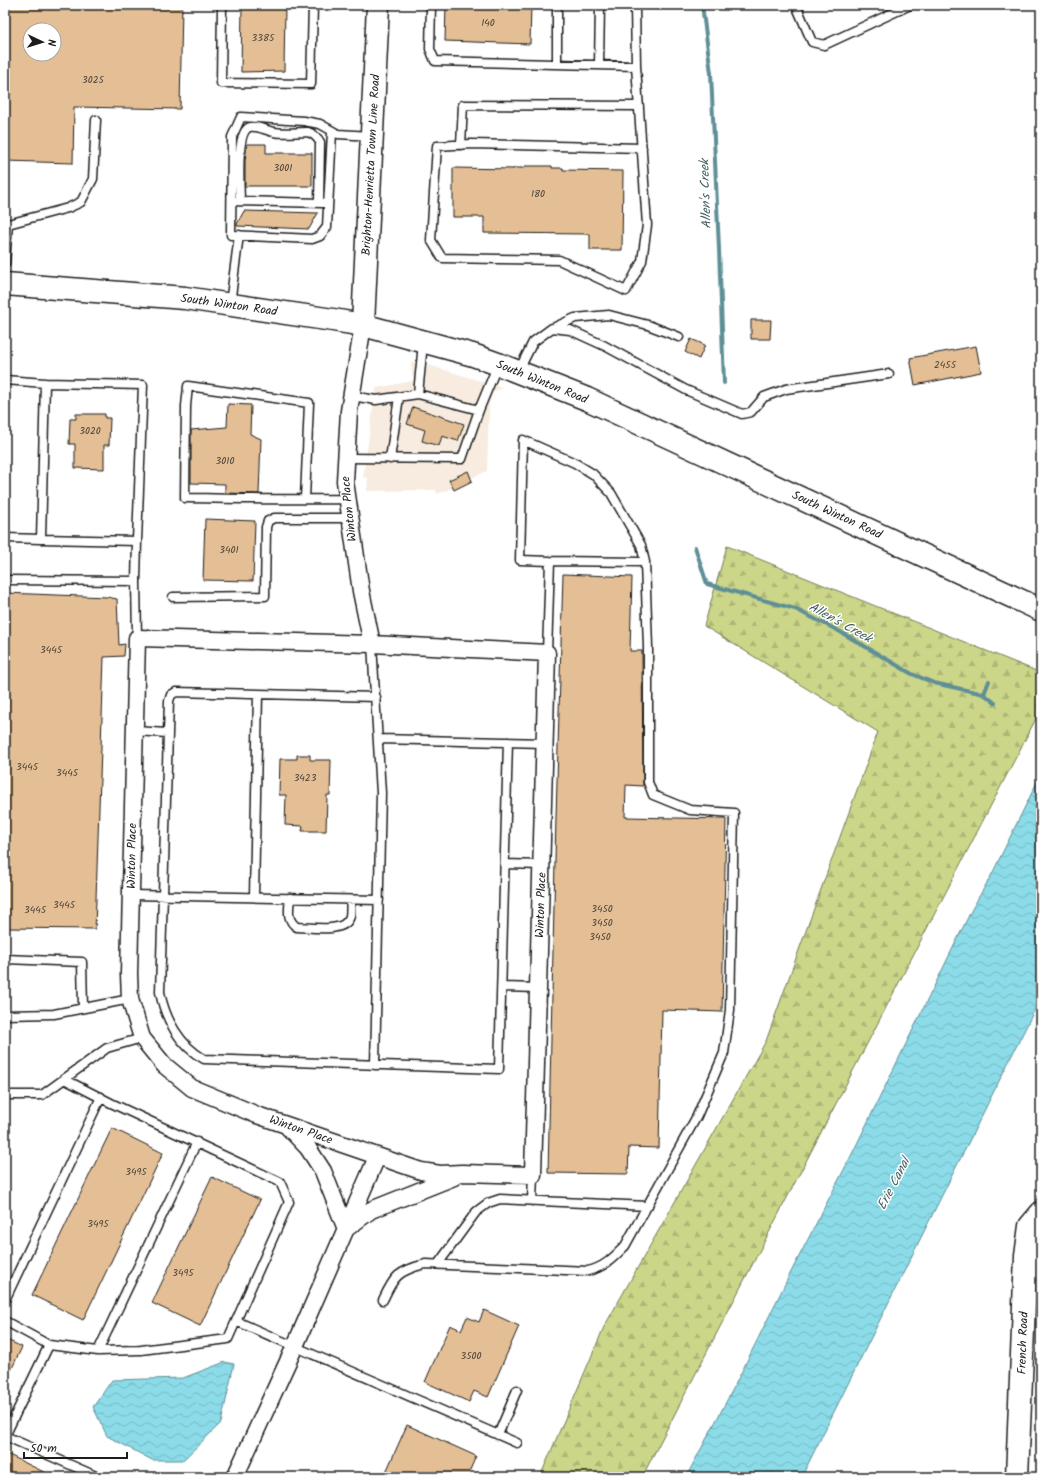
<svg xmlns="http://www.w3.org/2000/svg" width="1046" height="1482" viewBox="0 0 1046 1482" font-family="Kalam,sans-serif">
<defs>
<pattern id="forest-firs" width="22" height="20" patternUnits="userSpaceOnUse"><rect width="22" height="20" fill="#cbd689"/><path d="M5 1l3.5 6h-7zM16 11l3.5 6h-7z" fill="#aeb776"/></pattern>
<pattern id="water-waves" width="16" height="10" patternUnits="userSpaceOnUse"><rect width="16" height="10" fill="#8bdbe8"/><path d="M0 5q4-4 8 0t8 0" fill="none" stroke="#77bbc6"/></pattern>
</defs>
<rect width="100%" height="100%" fill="#fff"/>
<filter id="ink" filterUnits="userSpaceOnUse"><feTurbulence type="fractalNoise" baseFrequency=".025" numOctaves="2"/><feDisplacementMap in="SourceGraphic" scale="8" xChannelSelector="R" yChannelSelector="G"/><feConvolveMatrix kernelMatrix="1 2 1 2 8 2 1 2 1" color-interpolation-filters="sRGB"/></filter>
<g filter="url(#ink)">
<!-- built -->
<path fill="#f7ecdf" d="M 411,362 L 432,366 L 503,388 L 493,392 L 489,405 L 487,471 L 471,478 L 473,481 L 454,490 L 452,488 L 437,494 L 436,490 L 367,491 L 368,478 L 363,477 L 376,388 L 413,381 Z"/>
<!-- forest -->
<path fill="url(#forest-firs)" stroke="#747952" d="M 727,546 L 1041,673 L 1041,709 L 642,1477 L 540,1477 L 604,1327 L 766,1041 L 878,732 L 704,626 Z"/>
<!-- water -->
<path fill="url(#water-waves)" stroke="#5f8f96" d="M 1041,774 L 1041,997 L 803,1474 L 801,1477 L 686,1477 L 733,1389 L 791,1272 L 851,1156 L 972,909 L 992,874 Z
M 225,1362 L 234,1364 L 221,1423 L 183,1460 L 152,1460 L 107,1436 L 93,1407 L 112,1380 L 183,1378 Z"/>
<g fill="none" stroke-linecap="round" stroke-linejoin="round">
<!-- stream -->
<path stroke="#5f8f96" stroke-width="4" d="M 702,5 L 711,73 L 719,249 L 724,383
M 695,547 L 707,584 L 795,609 L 837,630 L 912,674 L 934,683 L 984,694 L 995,703
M 984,694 L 989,681"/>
</g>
<!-- building -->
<path fill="#e4bf95" stroke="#1c1c1c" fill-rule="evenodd" d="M 5,5 L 182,5 L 180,109 L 74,107 L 73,163 L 5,161 ZM 30,30 L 54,30 L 54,54 L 30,54 Z
M 242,5 L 285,5 L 284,71 L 241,72 Z
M 446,5 L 531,5 L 530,44 L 445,41 Z
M 247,144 L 266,144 L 266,153 L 312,153 L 312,186 L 245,186 L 245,161 Z
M 525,166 L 552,166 L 552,168 L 563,168 L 563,170 L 623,171 L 622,250 L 590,250 L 590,234 L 484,233 L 484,217 L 453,217 L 453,168 L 514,169 L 514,168 L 525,168 Z
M 244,211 L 318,213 L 309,229 L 237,226 L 237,224 Z
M 751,320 L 771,320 L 770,339 L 751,339 Z
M 691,339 L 705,345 L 699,359 L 685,352 Z
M 976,346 L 981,372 L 915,385 L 910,358 Z
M 228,404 L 251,405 L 250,434 L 261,439 L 259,494 L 225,493 L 225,484 L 191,483 L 191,430 L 227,427 Z
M 413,407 L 464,424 L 458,441 L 442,436 L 439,446 L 422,441 L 425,430 L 407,424 Z
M 76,414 L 105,414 L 105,418 L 110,418 L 109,445 L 104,445 L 104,469 L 75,468 L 75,444 L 69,444 L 70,419 L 76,419 Z
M 468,471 L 472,481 L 454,490 L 449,480 Z
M 205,519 L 255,521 L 253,581 L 203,580 Z
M 563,574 L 632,577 L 630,651 L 642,651 L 643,786 L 626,785 L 625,817 L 726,819 L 722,1012 L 662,1010 L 659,1148 L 629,1147 L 628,1174 L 548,1173 L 556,817 Z
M 5,593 L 107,597 L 117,599 L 119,645 L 125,644 L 124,656 L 104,657 L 95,929 L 5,928 Z
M 297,755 L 310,755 L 310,760 L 331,760 L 330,795 L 327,795 L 326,831 L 302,831 L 303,826 L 285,825 L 286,795 L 279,795 L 280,759 L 297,759 Z
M 112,1128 L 163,1153 L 83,1320 L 32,1295 Z
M 212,1177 L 260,1200 L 200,1326 L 152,1303 Z
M 484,1310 L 519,1326 L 488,1397 L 474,1391 L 469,1402 L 425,1382 L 450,1325 L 461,1330 L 467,1317 L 479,1322 Z
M 5,1339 L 22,1347 L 5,1383 Z
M 407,1425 L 476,1456 L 467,1477 L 398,1477 L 386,1472 Z
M 5,1453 L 54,1477 L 5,1477 Z"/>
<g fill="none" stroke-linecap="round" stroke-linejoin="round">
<defs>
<path id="lane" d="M 222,5 L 221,83 L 311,84 L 313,5
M 431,5 L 430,49 L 435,61 L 636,66
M 635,5 L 636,66 L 647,225 L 642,261 L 626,291 L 559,260 L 442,258 L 431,240 L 437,146 L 471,144 L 642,148
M 796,5 L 812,42 L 824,45 L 910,5
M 557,64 L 557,5
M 599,65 L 600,5
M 332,132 L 327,227 L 320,236 L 312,239 L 231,235 L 232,137 L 241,117 L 304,121 L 320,124 L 338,134 L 371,136
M 461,145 L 463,105 L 639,106
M 235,201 L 323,203
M 240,201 C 240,188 235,131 250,127 C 258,125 266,131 274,132 C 284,134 297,132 308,132 C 314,134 317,137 320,142 L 319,203
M 5,222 L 8,224 L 5,264
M 8,224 L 68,208 L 81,202 L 93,179 L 96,120
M 230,304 L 239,235
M 553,328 L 575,318 L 609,315 L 648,325 L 679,337
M 518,372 L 533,342 L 552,328 L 570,330 L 605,346 L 686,390 L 742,414 L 751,412 L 764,397 L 786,389 L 889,374
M 5,380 L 45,383 L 41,539 L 137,541 L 136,581
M 45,383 L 143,385 L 137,541
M 418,394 L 423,343
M 352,396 L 376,400 L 418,394 L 479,410
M 346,458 L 462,459 L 479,410 L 498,364
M 390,459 L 399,397
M 305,499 L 309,403 L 188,386 L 186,406 L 185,498 C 239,499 293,500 347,499
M 5,538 L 41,539
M 5,580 L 136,581 L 137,638
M 173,597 L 265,596 L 266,527 L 268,521 L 274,518 L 350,518
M 372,644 L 381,793 L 375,1065
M 547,653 L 550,561
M 376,697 L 176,692 L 171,695 L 169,701 L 160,992 C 165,1019 180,1046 204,1059 L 499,1069 L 508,742
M 135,731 L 167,733
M 378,739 L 545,743
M 505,864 L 542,865
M 131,895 L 379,900
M 254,897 L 258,694
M 290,898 C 289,909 286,920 297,927 C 310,927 346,934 350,916 C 351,911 350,905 351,900
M 5,959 L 82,962 L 83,1008
M 502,987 L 538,988
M 5,1015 L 54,1014 L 130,999
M 5,1095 L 42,1095 L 107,1048 L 142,1038
M 532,1201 L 533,1175
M 438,1264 L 476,1212 L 488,1203 L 500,1199 L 648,1206
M 5,1300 L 101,1097
M 383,1300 C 394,1276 398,1271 425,1264 L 588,1271 C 605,1267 613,1258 625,1246 L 697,1116 L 724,1053 L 730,1010 L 734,813 L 690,810 L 653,795 L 648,782 L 648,647 L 645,562 L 641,545 L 611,493 L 593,474 L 575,463 L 523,440 L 520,560 L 550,561 L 645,562
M 5,1321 L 49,1345 L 98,1351 L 141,1350 L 228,1339 L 289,1202 L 280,1182 L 111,1103 L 64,1079
M 236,1321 L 517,1443
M 49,1345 L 5,1436 L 98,1477
M 98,1351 L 197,1142
M 498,1435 L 517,1390"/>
<path id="street" d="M 363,325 L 349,411 L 345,481 L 361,591 L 372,644
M 137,638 L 372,644 L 547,653 L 533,1175 L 462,1173 L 440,1174 L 421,1171 L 257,1115 L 192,1088 L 164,1065 L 142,1038 L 130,999 L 129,974 Z
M 288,1127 L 308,1148 L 323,1171 L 346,1229
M 347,1228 L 371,1210 L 454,1177
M 235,1477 L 295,1346 L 377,1157"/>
<path id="secondary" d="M 5,284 L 185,298 L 333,320 L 363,325 L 473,355 L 498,364 L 587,399 L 1041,610
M 363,325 L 378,5
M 1017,1477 L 1026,1256 L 1030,1226 L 1041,1213"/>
</defs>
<!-- lane casing -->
<use href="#lane" stroke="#1c1c1c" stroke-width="11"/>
<!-- street casing -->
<use href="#street" stroke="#1c1c1c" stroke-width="19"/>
<!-- secondary casing -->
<use href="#secondary" stroke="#1c1c1c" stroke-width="25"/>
<!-- lane -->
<use href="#lane" stroke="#fff" stroke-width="8"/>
<!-- street -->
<use href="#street" stroke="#fff" stroke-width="16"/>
<!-- secondary -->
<use href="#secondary" stroke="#fff" stroke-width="22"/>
</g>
</g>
<g text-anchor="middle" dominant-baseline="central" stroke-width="3" stroke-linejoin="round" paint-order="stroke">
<!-- number labels -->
<g font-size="10" fill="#4e453a">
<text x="488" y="23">140</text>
<text x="263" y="38">3385</text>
<text x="93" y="80">3025</text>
<text x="283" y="168">3001</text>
<text x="538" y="194">180</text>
<text x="945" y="365">2455</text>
<text x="90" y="431">3020</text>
<text x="225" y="461">3010</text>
<text x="229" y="550">3401</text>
<text x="51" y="650">3445</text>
<text x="27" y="767">3445</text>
<text x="67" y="773">3445</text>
<text x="305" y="778">3423</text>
<text x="64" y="905">3445</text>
<text x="602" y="909">3450</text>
<text x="35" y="910">3445</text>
<text x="602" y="923">3450</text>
<text x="600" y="937">3450</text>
<text x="136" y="1172">3495</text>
<text x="98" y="1224">3495</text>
<text x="183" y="1273">3495</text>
<text x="471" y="1356">3500</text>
</g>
<!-- street labels -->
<g font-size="12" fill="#1c1c1c" stroke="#fff">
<text transform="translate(371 165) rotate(-87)">Brighton-Henrietta Town Line Road</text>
<text transform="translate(229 305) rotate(8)">South Winton Road</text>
<text transform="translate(542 382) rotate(22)">South Winton Road</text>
<text transform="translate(349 509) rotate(-96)">Winton Place</text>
<text transform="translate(837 515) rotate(25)">South Winton Road</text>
<text transform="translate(132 856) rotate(-89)">Winton Place</text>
<text transform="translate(541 905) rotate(-88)">Winton Place</text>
<text transform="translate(301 1130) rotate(19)">Winton Place</text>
<text transform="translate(1023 1343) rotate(-88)">French Road</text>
</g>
<!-- water labels -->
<g font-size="13" font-style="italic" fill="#435f63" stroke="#fff">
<text transform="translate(706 194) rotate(-92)">Allen's Creek</text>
<text transform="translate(840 623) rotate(29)">Allen's Creek</text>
<text transform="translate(894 1184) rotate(-63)">Erie Canal</text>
</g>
</g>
<!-- margin -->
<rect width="1046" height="1482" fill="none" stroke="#fff" stroke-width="20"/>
<rect x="10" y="10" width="1026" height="1462" fill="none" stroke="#1c1c1c" stroke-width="1.5" filter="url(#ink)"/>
<!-- north arrow -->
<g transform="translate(42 42) rotate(94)"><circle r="19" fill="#ffffff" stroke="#a4a4a4"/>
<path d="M0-3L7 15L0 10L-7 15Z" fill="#1c1c1c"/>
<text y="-6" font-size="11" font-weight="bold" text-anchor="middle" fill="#1c1c1c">N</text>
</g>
<!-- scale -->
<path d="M24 1452v6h103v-6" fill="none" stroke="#1c1c1c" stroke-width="2"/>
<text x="30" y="1452" font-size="12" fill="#1c1c1c" stroke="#ffffff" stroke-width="3" paint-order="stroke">50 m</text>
</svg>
